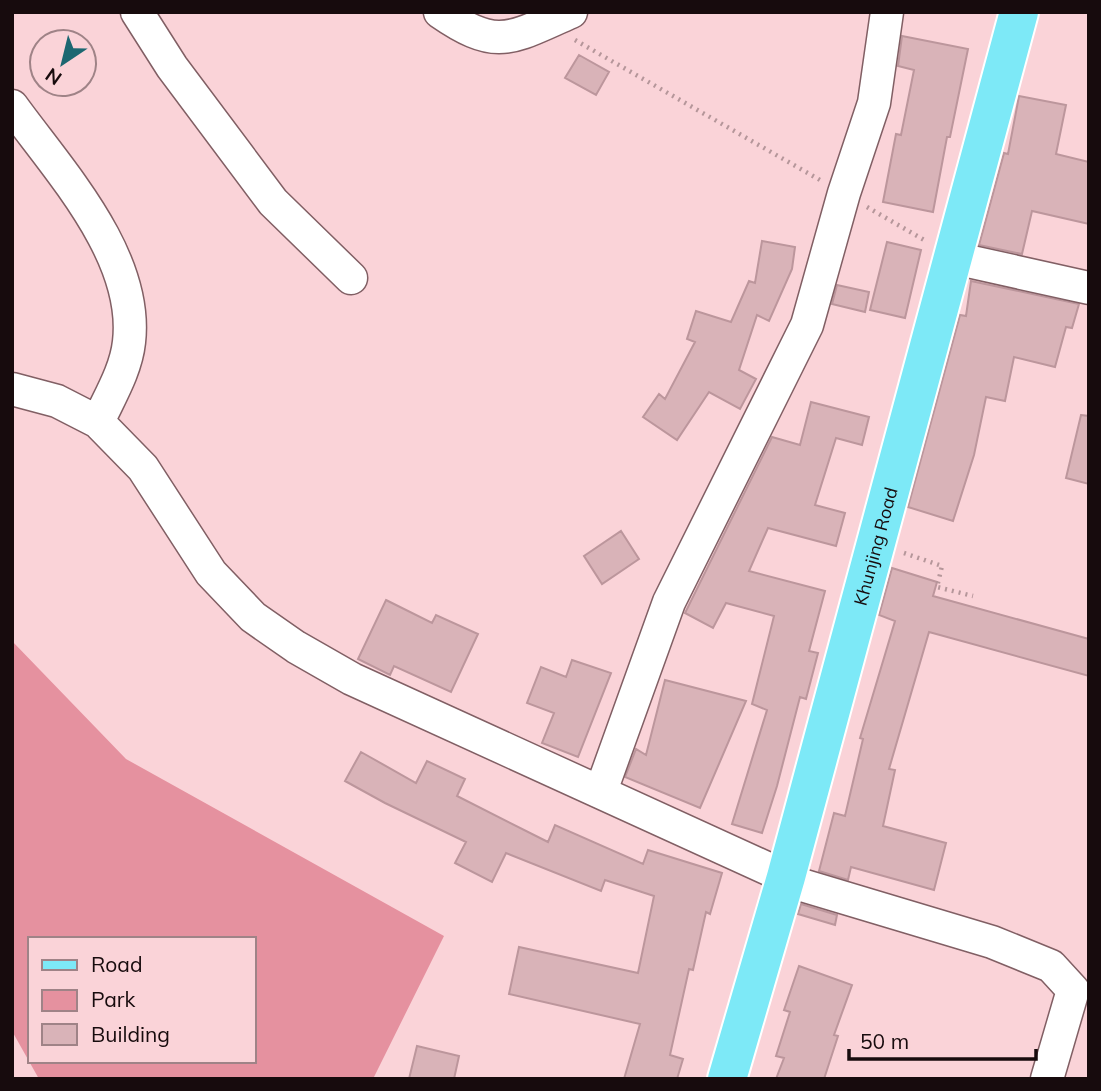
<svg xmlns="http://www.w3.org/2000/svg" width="1101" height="1091" viewBox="0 0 1101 1091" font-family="Mulish,sans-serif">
<rect width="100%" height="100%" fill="#fad3d8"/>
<!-- green -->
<path fill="#e5919f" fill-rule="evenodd" d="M 12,641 L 126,759 L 444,936 L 373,1079 L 39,1079 L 12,1031 ZM 30,939 L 254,939 L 254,1061 L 30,1061 Z"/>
<!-- building -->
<path fill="#d9b3b8" stroke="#bc969c" stroke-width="2" d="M 902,36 L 968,49 L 950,137 L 947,137 L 933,212 L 883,202 L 896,134 L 901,135 L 914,70 L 898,66 Z
M 579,55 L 609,72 L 596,95 L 565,78 Z
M 1019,96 L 1066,105 L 1056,154 L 1089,162 L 1089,224 L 1032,211 L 1022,254 L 979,245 L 1004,153 L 1008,154 Z
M 762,241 L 795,247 L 792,269 L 769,321 L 757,315 L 739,370 L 756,379 L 740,409 L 709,392 L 677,440 L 643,417 L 659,394 L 665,399 L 695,342 L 687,339 L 696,311 L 731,322 L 749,281 L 755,283 Z
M 887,242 L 921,250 L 905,318 L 870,310 Z
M 971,281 L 1079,304 L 1072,328 L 1066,327 L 1055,367 L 1014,357 L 1005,401 L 986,397 L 974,455 L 953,521 L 908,507 L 960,315 L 966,316 Z
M 837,285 L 869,292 L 865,312 L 832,304 Z
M 811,402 L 869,417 L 862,445 L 836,438 L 815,505 L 845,513 L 836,546 L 768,528 L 749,571 L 825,591 L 809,651 L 818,653 L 806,699 L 800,697 L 777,786 L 762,833 L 732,824 L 767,710 L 752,704 L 774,616 L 726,603 L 713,628 L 685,613 L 772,437 L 800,445 Z
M 1081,415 L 1089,416 L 1089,484 L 1066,478 Z
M 621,531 L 639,559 L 602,584 L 584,556 Z
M 892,568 L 937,582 L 933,596 L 1089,639 L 1089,676 L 929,632 L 889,769 L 895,770 L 883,826 L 946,843 L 934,890 L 851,867 L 848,880 L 819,871 L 834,813 L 845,816 L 863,739 L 860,738 L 895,621 L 879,615 Z
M 386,600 L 432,623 L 436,615 L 478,634 L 451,692 L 394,666 L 390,675 L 358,659 Z
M 572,660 L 611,673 L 578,757 L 542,743 L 554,713 L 527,703 L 541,667 L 566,677 Z
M 665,680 L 746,701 L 700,808 L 625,777 L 636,749 L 646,755 Z
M 361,752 L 416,783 L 427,761 L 465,779 L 457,796 L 548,842 L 555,825 L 643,864 L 648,850 L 722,873 L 710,914 L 706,912 L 693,970 L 689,969 L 670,1055 L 683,1059 L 677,1079 L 624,1079 L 640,1024 L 509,994 L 519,947 L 638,973 L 654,896 L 605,880 L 601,891 L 506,853 L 492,882 L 455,863 L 466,842 L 385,803 L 345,781 Z
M 801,904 L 837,915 L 835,925 L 798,914 Z
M 799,966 L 852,985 L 834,1035 L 838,1036 L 824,1079 L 776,1079 L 784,1058 L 776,1056 L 790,1012 L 784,1010 Z
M 417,1046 L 459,1056 L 454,1079 L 409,1079 Z"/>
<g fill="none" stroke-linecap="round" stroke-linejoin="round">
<defs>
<path id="minor" d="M 137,12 L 172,67 L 273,202 L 351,278
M 440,12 C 498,52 511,38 571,12
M 12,106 C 59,171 139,256 129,342 C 126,370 110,396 98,422
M 954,258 L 1089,288
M 12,389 L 57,401 L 98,422 L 143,468 L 211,573 L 253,617 L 296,647 L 352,679 L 786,877
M 601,791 L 669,602 L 807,325 L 844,193 L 874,103 L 887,12
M 785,880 L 992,942 L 1051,966 L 1073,990 L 1047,1079"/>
<g id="major">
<path id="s1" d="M 727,1079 L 786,877 L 1019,12"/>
</g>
</defs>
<!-- minor casing -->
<use href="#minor" stroke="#815f64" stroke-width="35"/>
<!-- major casing -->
<use href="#major" stroke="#fff" stroke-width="42"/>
<!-- path -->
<path stroke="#b5969a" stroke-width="4.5" stroke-dasharray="2 5" stroke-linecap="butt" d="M 575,40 L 820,180
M 867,207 L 926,241
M 904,553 L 942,566 L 937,587 L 973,596"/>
<!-- minor -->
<use href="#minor" stroke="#fff" stroke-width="32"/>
<!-- major -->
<use href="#major" stroke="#7de9f7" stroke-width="38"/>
</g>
<g text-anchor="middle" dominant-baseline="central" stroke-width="7" stroke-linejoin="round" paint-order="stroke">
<!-- street labels -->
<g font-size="18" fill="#170b0d" stroke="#fad3d8">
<text stroke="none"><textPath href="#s1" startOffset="553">Khunjing Road</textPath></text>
</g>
</g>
<!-- border -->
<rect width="1101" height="1091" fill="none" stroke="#170b0d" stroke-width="28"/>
<!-- legend -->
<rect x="28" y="937" width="228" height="126" fill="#fad3d8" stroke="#9f8387" stroke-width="2"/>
<rect x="42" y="960" width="35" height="10" fill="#7de9f7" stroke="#9f8387" stroke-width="2"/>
<text x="91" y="972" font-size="21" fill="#170b0d">Road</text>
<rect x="42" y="990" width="35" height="21" fill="#e5919f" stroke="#9f8387" stroke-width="2"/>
<text x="91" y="1007" font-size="21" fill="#170b0d">Park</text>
<rect x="42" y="1024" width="35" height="21" fill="#d9b3b8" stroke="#9f8387" stroke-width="2"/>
<text x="91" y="1042" font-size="21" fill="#170b0d">Building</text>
<!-- north arrow -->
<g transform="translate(63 63) rotate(215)"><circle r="33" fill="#fad3d8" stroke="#9f8387" stroke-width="2"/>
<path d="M0-5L12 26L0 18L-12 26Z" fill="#1c6771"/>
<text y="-10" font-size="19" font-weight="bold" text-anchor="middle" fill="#170b0d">N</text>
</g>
<!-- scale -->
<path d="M849 1049v10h187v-10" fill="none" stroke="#170b0d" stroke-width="3.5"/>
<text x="860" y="1049" font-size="21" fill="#170b0d" stroke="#fad3d8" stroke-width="5" paint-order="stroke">50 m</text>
</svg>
